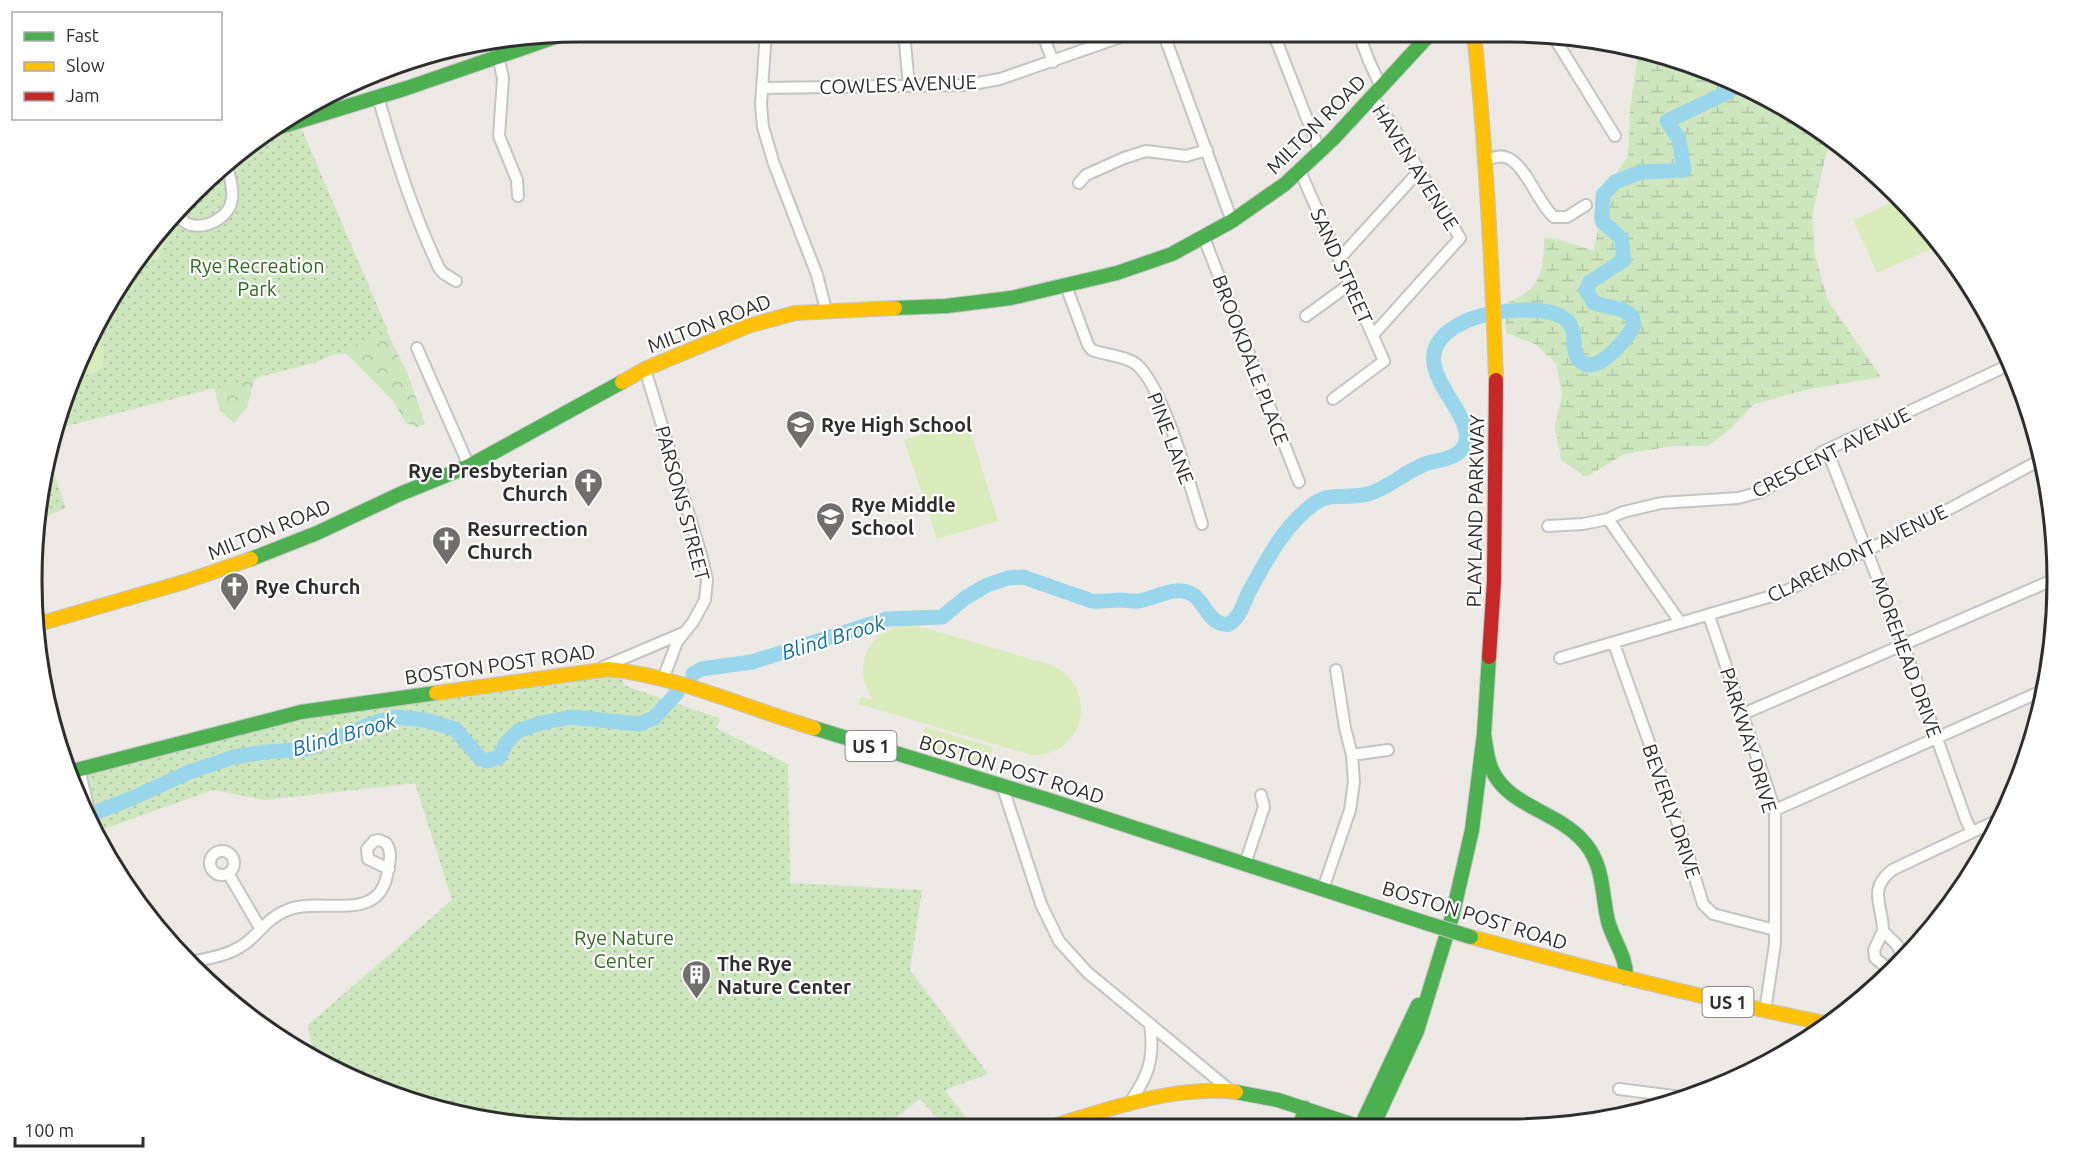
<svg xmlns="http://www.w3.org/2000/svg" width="2089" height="1161" viewBox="0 0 2089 1161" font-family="Ubuntu,sans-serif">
<defs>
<pattern id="forest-crowns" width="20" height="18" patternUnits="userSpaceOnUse" patternTransform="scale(1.5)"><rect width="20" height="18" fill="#cee6be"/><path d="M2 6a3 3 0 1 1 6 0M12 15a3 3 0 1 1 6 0" fill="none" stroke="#b1c6a4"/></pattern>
<pattern id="wetland-marsh" width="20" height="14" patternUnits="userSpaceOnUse" patternTransform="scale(1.5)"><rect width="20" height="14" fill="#cee6be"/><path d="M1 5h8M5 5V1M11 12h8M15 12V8" fill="none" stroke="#b1c6a4"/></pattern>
<pattern id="park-dots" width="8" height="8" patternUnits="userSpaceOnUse" patternTransform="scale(1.5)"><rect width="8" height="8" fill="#cee6be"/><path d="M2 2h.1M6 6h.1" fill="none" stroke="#b1c6a4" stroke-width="1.8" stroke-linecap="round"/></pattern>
</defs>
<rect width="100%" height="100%" fill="#ece8e4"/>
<!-- forest -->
<path fill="url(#forest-crowns)" d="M 346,241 L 365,276 L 387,332 L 407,372 L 425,424 L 418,427 L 406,423 L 394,402 L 347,354 L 287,356 L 254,380 L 247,407 L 234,423 L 219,409 L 211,372 Z"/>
<!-- wetland -->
<path fill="url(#wetland-marsh)" d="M 1639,48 L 1651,50 L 1783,105 L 1814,127 L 1829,141 L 1812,216 L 1815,255 L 1828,301 L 1881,377 L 1809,389 L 1754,404 L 1729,430 L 1708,446 L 1673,446 L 1624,454 L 1586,477 L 1561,460 L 1555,427 L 1562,395 L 1556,363 L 1535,344 L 1506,333 L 1505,304 C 1540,290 1544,274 1544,238 C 1562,237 1577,248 1594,250 L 1598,231 L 1594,218 L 1595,204 L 1628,156 L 1630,109 Z"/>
<!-- park -->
<path fill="url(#park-dots)" d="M 300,125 L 388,331 L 314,363 L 55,429 L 124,275 L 247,145 L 261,137 Z
M 48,458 L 66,508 L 42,518 Z
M 618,675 L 626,686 L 721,719 L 716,728 L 788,764 L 790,883 L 922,890 L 910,970 L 988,1074 L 945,1090 L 973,1127 L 946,1127 L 920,1099 L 884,1127 L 545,1128 L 438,1111 L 314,1059 L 308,1025 L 452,900 L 415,783 L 265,800 L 213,790 L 98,831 L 84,773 L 277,723 Z"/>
<!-- pitch -->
<path fill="#d9eabb" d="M 1900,199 L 1942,244 L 1877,273 L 1853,220 Z
M 164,233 L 166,238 L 159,259 L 132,267 Z
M 96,338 L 104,350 L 103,368 L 77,379 Z
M 967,420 L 998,521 L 937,539 L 904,440 Z
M 911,624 L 1051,665 C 1100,687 1086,757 1031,755 L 859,704 L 861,697 L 873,700 C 850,666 869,627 911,624 Z
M 925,727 L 993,747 L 987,766 L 920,746 Z"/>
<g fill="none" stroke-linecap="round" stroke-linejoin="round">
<!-- river -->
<path stroke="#99d6ec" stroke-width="15" d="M 693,674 L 701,669 L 752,662 L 887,619 L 942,617 L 965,598 L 987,585 L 1008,578 L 1023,577 L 1092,601 C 1102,602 1111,600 1121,600 C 1127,600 1133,602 1139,601 C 1156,598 1173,586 1190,593 C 1205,600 1209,627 1229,624 C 1242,616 1243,602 1250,590 C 1267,559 1285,524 1315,503 C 1330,492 1350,499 1368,494 C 1390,488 1406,470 1428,463 C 1441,459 1457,459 1464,446 C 1483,413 1387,359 1464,322 C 1485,311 1558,300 1571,326 C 1577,337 1570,356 1583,363 C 1599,373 1628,338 1634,325 L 1632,316 L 1623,310 L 1594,303 L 1586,290 L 1590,282 L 1624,260 L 1621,238 L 1602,221 L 1603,195 L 1615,182 L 1641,172 L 1684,170 L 1679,139 L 1667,121 L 1726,93 L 1736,86
M 89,815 L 135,797 L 189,772 L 234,757 L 265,752 L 308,749 L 377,722 L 396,717 L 425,720 L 455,729 L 480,758 L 487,761 L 499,757 L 507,742 L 518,731 L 541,723 L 571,717 L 639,724 L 654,718 L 677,693"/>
<defs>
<path id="street" d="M 766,32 L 761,104 L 763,127 L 774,164 L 817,275 L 826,310
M 904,32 L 909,86
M 1042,32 L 1053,62
M 1163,32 L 1232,221
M 1273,32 L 1320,152
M 1358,32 L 1369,61 L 1381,87
M 1552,34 L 1615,136
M 498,57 L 503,78 L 499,136 L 517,180 L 518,196
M 762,88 L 967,85 L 1000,79 L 1135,32
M 378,97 C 395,156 413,213 439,268 L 443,273 L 456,281
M 1372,97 L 1389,120 L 1460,238 L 1373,335
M 1486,160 C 1492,158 1499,155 1505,157 C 1525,162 1538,204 1554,217 L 1567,217 L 1586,205
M 1300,171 L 1384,361 L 1333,399
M 1079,183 L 1086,175 L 1124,158 L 1146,151 L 1186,156 L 1207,150
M 179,217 C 183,220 186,224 191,225 C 208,229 230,216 232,199 C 234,189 229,175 227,165
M 1204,238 L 1299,482
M 1339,259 L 1419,171
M 1066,286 L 1088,345 L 1092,350 C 1105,355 1126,356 1136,364 C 1163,385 1191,489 1202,524
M 1306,316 L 1350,284
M 417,348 L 469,466
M 645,369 L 702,558 L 707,580 L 705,600 L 693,622 L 677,642 L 663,679
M 1827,450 L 1904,646 L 1966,820 L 1972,832
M 1608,519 L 1680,622
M 1548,526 L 1583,524 L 1608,519 L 1623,512 L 1661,503 L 1738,498 L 1761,492 L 1801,468 L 1822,452 L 2011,364
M 1709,616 L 1775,810 L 1775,944 L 1765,1011
M 1614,644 L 1681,832 L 1703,904 L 1713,914 L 1775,930
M 1560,658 L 1782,593 L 1955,506 L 2042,459
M 603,667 L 683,633
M 1743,714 L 2055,579
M 1352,755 L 1388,750
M 79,769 L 91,819
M 1003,788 L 1041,904 L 1059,941 L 1087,972 L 1231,1091
M 1775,810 L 2044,690
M210 863a12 12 0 1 1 24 0a12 12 0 1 1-24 0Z
M 1245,864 L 1264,807 L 1261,795
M 228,873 L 260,928
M 1323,889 L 1350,810 L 1354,782 L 1352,755 L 1345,728 L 1336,670
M 1883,931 C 1883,905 1867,890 1892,870 L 2000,819
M 1883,931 L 1897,945 L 1902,955 L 1894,964 L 1886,967 L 1875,958 L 1874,950 Z
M 192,962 C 208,958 226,956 240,947 C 259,936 266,917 290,909 C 325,897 382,925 388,869 C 390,860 392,851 386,843 L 379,840 L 374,841 L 367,849 L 368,859 L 389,869
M 1619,1089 L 1689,1098
M 1128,1105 C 1148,1077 1155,1059 1150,1025"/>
<path id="fast" d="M 280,127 L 407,88 L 564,34
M 895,308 L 946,306 L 1011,298 L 1117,273 L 1172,254 L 1232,221 L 1285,184 L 1333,139 L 1431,33
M 251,559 L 317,533 L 400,494 L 469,466 L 622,382
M 814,728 L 1052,801 L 1426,923
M 1484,734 C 1486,746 1487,759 1492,770 C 1510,810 1565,811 1590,850 C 1604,872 1602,897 1608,921 C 1613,941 1627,956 1626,978
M 69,772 L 301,712 L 436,693
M 1236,1092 L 1278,1100 L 1357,1126
M 1300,1126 L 1305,1108
M 1361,1126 L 1418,1005
M 1373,1126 L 1417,1031 L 1452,917 L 1472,830 L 1484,734 L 1489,657"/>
<path id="slow" d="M 1474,33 C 1486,148 1492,263 1496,380
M 622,382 L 645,369 L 748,326 L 795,313 L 895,308
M 35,625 L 184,582 L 251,559
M 436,693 L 609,669 C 680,677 746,708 814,728
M 1471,937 C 1590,969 1709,1000 1830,1024
M 1050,1127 C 1110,1109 1173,1085 1236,1092"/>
<path id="jam" d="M 1489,657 L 1494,581 L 1496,380"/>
</defs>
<!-- street casing -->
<use href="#street" stroke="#c5c4c5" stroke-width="14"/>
<!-- fast casing -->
<use href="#fast" stroke="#c5c4c5" stroke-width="16"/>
<!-- slow casing -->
<use href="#slow" stroke="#c5c4c5" stroke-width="16"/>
<!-- jam casing -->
<use href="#jam" stroke="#c5c4c5" stroke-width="16"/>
<!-- street -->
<use href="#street" stroke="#fcfcfb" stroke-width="10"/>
<!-- fast -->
<use href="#fast" stroke="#4caf50" stroke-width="14"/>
<!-- slow -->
<use href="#slow" stroke="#ffc107" stroke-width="14"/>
<!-- jam -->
<use href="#jam" stroke="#c62828" stroke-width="14"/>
<defs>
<path id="fast-bridge" d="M 1426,923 L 1471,937"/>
</defs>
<!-- fast-bridge casing -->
<use href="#fast-bridge" stroke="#c6c5c4" stroke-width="16" stroke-linecap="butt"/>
<!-- fast-bridge -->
<use href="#fast-bridge" stroke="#4caf50" stroke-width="14"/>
</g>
<!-- icons -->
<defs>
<symbol id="school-pin" viewBox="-11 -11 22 30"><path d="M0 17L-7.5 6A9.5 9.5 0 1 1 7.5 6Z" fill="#706f6e" stroke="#fff"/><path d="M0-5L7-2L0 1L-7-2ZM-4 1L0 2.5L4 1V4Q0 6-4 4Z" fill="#fff"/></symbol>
<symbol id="church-pin" viewBox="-11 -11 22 30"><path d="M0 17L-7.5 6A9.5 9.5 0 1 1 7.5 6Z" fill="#706f6e" stroke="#fff"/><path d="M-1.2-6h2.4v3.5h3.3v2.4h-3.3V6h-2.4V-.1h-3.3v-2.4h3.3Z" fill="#fff"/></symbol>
<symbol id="building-pin" viewBox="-11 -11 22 30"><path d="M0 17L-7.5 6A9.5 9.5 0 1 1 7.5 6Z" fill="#706f6e" stroke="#fff"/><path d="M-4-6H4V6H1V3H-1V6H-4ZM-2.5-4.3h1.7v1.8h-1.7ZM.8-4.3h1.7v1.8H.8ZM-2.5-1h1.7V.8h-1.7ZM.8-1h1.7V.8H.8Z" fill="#fff"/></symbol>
</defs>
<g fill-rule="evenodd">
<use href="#school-pin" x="784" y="408" width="33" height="45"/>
<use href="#church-pin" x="572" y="466" width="33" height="45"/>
<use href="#school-pin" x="814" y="500" width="33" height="45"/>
<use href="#church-pin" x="430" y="524" width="33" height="45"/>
<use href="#church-pin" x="218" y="570" width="33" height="45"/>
<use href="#building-pin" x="680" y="958" width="33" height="45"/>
</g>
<g text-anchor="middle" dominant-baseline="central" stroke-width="4.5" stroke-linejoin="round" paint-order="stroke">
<!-- shield labels -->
<g fill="#fff" stroke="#6d6d6d" stroke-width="1.5">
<rect x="845.5" y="731" width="51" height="30" rx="4.5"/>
<rect x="1702.5" y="987" width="51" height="30" rx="4.5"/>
</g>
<g font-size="18" font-weight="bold" fill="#2e2e2e">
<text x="871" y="746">US 1</text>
<text x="1728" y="1002">US 1</text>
</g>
<!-- street labels -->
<g font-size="20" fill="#2e2e2e" stroke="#fff">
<text transform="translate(898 84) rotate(-2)">COWLES AVENUE</text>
<text transform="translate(1316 124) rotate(-45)">MILTON ROAD</text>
<text transform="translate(1416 167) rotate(58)">HAVEN AVENUE</text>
<text transform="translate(1342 266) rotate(66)">SAND STREET</text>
<text transform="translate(709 323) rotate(-21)">MILTON ROAD</text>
<text transform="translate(1251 360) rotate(69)">BROOKDALE PLACE</text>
<text transform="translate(1171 438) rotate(69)">PINE LANE</text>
<text transform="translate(1831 452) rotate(-27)">CRESCENT AVENUE</text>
<text transform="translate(683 503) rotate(75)">PARSONS STREET</text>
<text transform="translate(1475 511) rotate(-89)">PLAYLAND PARKWAY</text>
<text transform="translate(269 529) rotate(-22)">MILTON ROAD</text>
<text transform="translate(1857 553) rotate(-26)">CLAREMONT AVENUE</text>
<text transform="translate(1907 657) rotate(70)">MOREHEAD DRIVE</text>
<text transform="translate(500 664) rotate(-8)">BOSTON POST ROAD</text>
<text transform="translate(1749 740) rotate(73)">PARKWAY DRIVE</text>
<text transform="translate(1012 769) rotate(17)">BOSTON POST ROAD</text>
<text transform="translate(1672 811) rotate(71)">BEVERLY DRIVE</text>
<text transform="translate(1475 915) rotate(17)">BOSTON POST ROAD</text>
</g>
<!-- park labels -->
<g font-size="20" fill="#2c6e1b" stroke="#fff">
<text x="257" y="265">Rye Recreation<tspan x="257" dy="23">Park</tspan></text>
<text x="624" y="937">Rye Nature<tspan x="624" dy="23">Center</tspan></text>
</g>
<!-- poi labels -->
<g font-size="20" font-weight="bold" fill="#2e2e2e" stroke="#fff" text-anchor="start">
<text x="821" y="424">Rye High School</text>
<text x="568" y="470" text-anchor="end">Rye Presbyterian<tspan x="568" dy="23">Church</tspan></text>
<text x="851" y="504">Rye Middle<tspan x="851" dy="23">School</tspan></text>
<text x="467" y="528">Resurrection<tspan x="467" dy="23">Church</tspan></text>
<text x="255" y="586">Rye Church</text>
<text x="717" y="963">The Rye<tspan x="717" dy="23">Nature Center</tspan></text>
</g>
<!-- water labels -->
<g font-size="21" font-style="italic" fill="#0d6fa3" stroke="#fff">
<text transform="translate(833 637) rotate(-17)">Blind Brook</text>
<text transform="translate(344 734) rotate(-16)">Blind Brook</text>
</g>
</g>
<!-- crop -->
<path d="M0 0H2089V1161H0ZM580 42H1509A538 538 0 0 1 2047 580V581A538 538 0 0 1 1509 1119H580A538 538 0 0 1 42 581V580A538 538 0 0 1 580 42Z" fill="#fff" fill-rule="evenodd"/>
<path fill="none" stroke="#2e2e2e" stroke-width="3" d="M580 42H1509A538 538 0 0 1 2047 580V581A538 538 0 0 1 1509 1119H580A538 538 0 0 1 42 581V580A538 538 0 0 1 580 42Z"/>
<!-- legend -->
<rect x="12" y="12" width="210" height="108" fill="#ffffff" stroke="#ababab" stroke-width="1.5"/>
<rect x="24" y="32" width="30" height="9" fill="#4caf50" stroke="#ababab" stroke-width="1.5"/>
<text x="66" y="42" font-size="18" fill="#2e2e2e">Fast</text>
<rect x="24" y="62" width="30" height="9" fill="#ffc107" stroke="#ababab" stroke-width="1.5"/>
<text x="66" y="72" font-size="18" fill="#2e2e2e">Slow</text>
<rect x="24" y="92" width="30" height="9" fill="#c62828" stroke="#ababab" stroke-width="1.5"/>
<text x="66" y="102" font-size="18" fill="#2e2e2e">Jam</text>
<!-- scale -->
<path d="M15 1137v9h128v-9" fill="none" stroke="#2e2e2e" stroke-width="3"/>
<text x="24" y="1137" font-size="18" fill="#2e2e2e" stroke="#ffffff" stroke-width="4.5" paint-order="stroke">100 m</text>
</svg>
